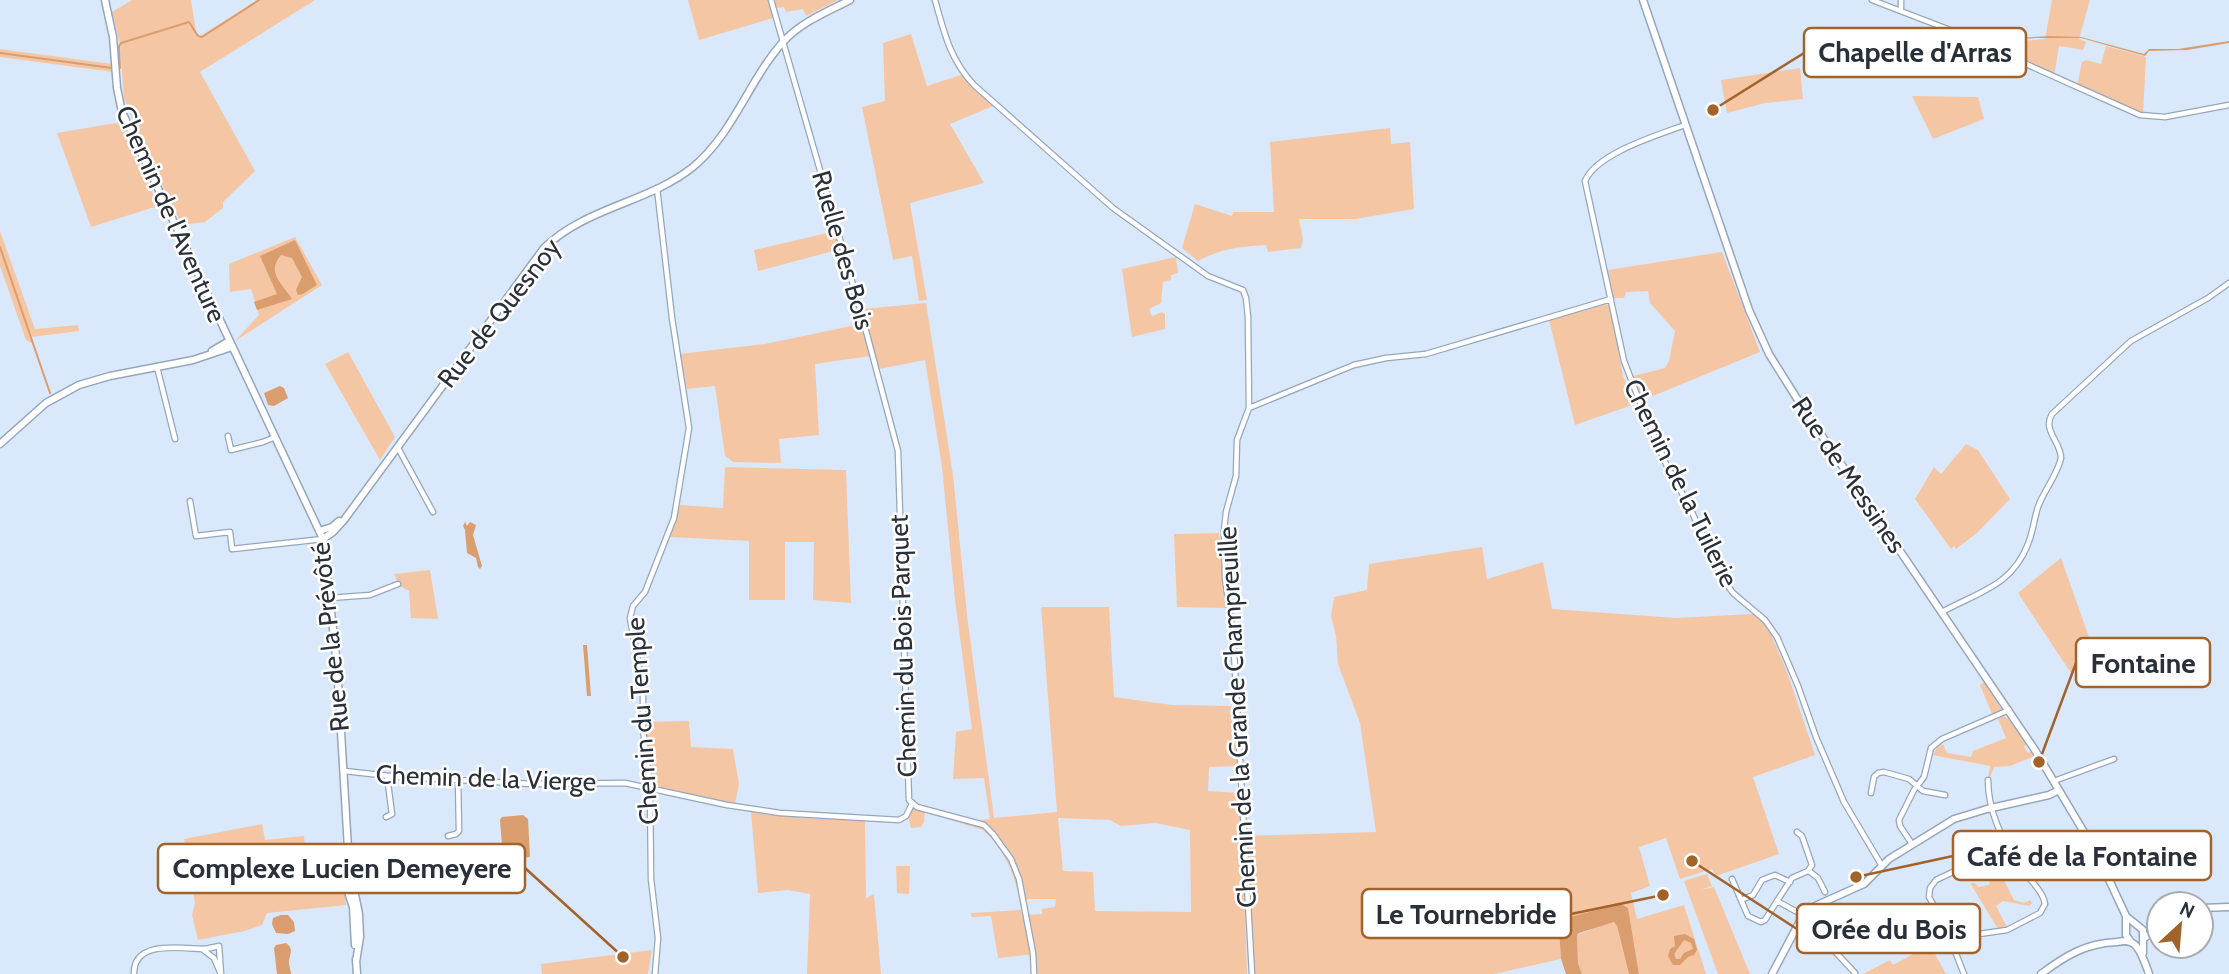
<svg xmlns="http://www.w3.org/2000/svg" width="2229" height="974" viewBox="0 0 2229 974" font-family="Cabin,sans-serif">
<rect width="100%" height="100%" fill="#dae8fc"/>
<!-- green -->
<path fill="#f5c6a3" fill-rule="evenodd" d="M 132,0 L 191,0 L 197,38 L 258,0 L 315,0 L 200,72 L 255,171 L 223,202 L 223,208 L 205,222 L 182,225 L 147,154 L 124,98 L 120,44 L 112,12 Z
M 688,0 L 768,0 L 773,18 L 699,40 Z
M 774,0 L 838,0 L 806,16 L 803,9 L 786,12 L 784,7 L 777,8 Z
M 2052,0 L 2090,0 L 2079,39 L 2086,42 L 2083,50 L 2059,46 L 2054,77 L 1994,47 L 1995,43 L 2045,39 Z
M 911,34 L 927,86 L 961,75 L 993,106 L 950,124 L 984,183 L 910,203 L 927,300 L 919,301 L 912,256 L 893,260 L 862,107 L 885,101 L 883,43 Z
M 2106,46 L 2146,57 L 2143,113 L 2077,86 L 2082,62 L 2086,60 L 2101,64 Z
M 0,49 L 112,64 L 113,72 L 0,57 Z
M 1800,68 L 1803,99 L 1765,103 L 1727,113 L 1721,80 Z
M 1912,96 L 1978,97 L 1984,119 L 1933,139 Z
M 121,122 L 158,206 L 91,227 L 57,133 Z
M 1390,128 L 1391,144 L 1410,142 L 1414,209 L 1355,219 L 1299,219 L 1303,239 L 1301,248 L 1268,252 L 1266,245 C 1238,247 1223,248 1198,261 L 1182,248 L 1195,204 L 1232,216 L 1233,212 L 1274,212 L 1270,142 Z
M 0,231 L 35,329 L 78,325 L 79,331 L 31,337 L 32,343 L 26,340 L 0,266 Z
M 836,231 L 841,249 L 758,271 L 754,250 Z
M 295,237 L 322,285 L 235,341 L 259,315 L 251,289 L 230,292 L 229,264 Z
M 1722,252 L 1760,352 L 1643,400 L 1633,376 L 1665,368 L 1669,361 L 1675,331 L 1650,303 L 1648,291 L 1626,292 L 1624,298 L 1613,298 L 1608,270 Z
M 1176,257 L 1178,273 L 1171,275 L 1171,280 L 1163,282 L 1161,303 L 1149,309 L 1152,316 L 1162,312 L 1165,314 L 1165,329 L 1132,337 L 1122,269 Z
M 926,303 L 953,475 L 967,615 L 994,818 L 1057,812 L 1041,607 L 1109,607 L 1114,697 L 1172,705 L 1231,706 L 1238,766 L 1209,767 L 1208,791 L 1240,793 L 1241,836 L 1376,832 L 1360,723 L 1338,664 L 1336,636 L 1331,616 L 1334,597 L 1367,590 L 1369,564 L 1482,547 L 1487,579 L 1543,562 L 1552,609 L 1676,618 L 1753,614 L 1768,627 L 1787,672 L 1815,755 L 1753,777 L 1779,854 L 1716,876 L 1712,869 L 1680,879 L 1666,838 L 1639,847 L 1650,886 L 1631,893 L 1637,919 L 1684,905 L 1706,974 L 1639,974 L 1628,909 L 1620,904 L 1601,910 L 1566,918 L 1559,930 L 1561,959 L 1494,974 L 1255,974 L 1251,913 L 1245,914 L 1247,974 L 1037,974 L 1036,954 L 998,958 L 991,916 L 972,917 L 971,913 L 1021,910 L 1023,915 L 1042,914 L 1042,909 L 1055,907 L 1056,899 L 1019,899 C 1015,873 1003,848 983,830 L 925,812 L 924,822 L 921,827 L 911,828 L 908,817 L 916,804 C 938,811 966,824 990,819 L 984,778 L 953,779 L 956,732 L 972,729 L 955,599 L 942,467 L 925,360 L 879,369 L 863,309 ZM 1058,818 L 1110,820 L 1121,826 L 1156,823 L 1190,830 L 1191,912 L 1095,911 L 1093,872 L 1063,871 Z
M 1605,303 L 1610,307 L 1623,376 L 1635,404 L 1575,425 L 1549,320 Z
M 861,324 L 870,356 L 815,364 L 819,435 L 779,439 L 781,463 L 733,462 L 725,456 L 715,386 L 687,389 L 680,354 L 765,344 Z
M 348,352 L 395,437 L 380,460 L 325,364 Z
M 1966,444 L 1978,450 L 2010,499 L 1977,533 L 1956,549 L 1954,546 L 1951,549 L 1915,499 L 1934,467 L 1941,474 Z
M 725,467 L 846,470 L 851,603 L 813,600 L 814,542 L 785,542 L 785,600 L 749,600 L 749,541 L 670,537 L 680,505 L 723,508 Z
M 1219,533 L 1226,608 L 1177,607 L 1174,534 Z
M 2061,558 L 2096,657 L 2071,673 L 2018,593 Z
M 430,570 L 438,619 L 411,618 L 409,591 L 400,586 L 394,574 Z
M 1984,682 L 2002,710 L 1993,716 L 1980,685 Z
M 2004,716 L 2009,720 L 2027,744 L 2024,747 L 2028,753 L 2032,751 L 2035,756 L 2010,766 L 1994,767 L 1990,778 L 1988,777 L 1990,766 L 1933,755 L 1937,748 L 1943,744 L 1947,753 L 1971,757 L 1973,751 L 2006,738 L 1998,719 Z
M 689,721 L 691,747 L 733,749 L 739,784 L 735,804 L 660,787 L 652,782 L 645,722 Z
M 751,812 L 803,818 L 865,821 L 866,898 L 874,894 L 881,974 L 807,974 L 810,894 L 788,890 L 758,893 Z
M 262,824 L 265,840 L 304,836 L 306,858 L 344,856 L 346,905 L 267,913 L 262,925 L 244,931 L 198,940 L 192,915 L 195,903 L 184,839 Z
M 896,866 L 910,866 L 909,894 L 897,893 Z
M 1707,874 L 1712,886 L 1700,890 L 1714,887 L 1750,974 L 1718,974 L 1684,881 Z
M 2001,874 L 2014,900 L 2024,903 L 2030,900 L 2032,903 L 2029,906 L 2003,901 L 1996,906 L 2007,927 L 1998,929 L 1970,883 L 1975,883 L 1978,887 L 1989,885 L 1990,881 Z
M 1611,922 L 1616,923 L 1629,974 L 1582,974 L 1578,963 L 1577,935 Z
M 1930,945 L 1946,974 L 1863,974 L 1890,960 L 1893,965 Z
M 652,950 L 648,974 L 542,974 L 541,964 Z"/>
<!-- water -->
<path fill="#da9d6d" fill-rule="evenodd" d="M 2049,36 L 2081,37 L 2144,54 L 2149,49 L 2178,49 L 2229,41 L 2229,43 L 2187,50 L 2149,51 L 2145,56 L 2081,38 L 2036,38 L 1980,42 L 1981,40 Z
M 295,240 L 317,285 L 303,294 L 298,295 L 296,290 L 302,277 L 292,258 L 281,255 C 266,273 282,283 292,299 L 257,310 L 254,302 L 277,294 L 260,256 Z
M 280,386 L 284,388 L 288,398 L 274,406 L 268,405 L 264,393 Z
M 465,522 L 467,526 L 470,522 L 476,525 L 473,535 L 482,566 L 480,569 L 478,567 L 476,558 L 467,553 L 465,530 L 463,526 Z
M 583,645 L 587,645 L 591,696 L 587,696 Z
M 523,815 L 528,819 L 530,857 L 507,860 L 503,857 L 500,820 L 502,817 Z
M 1621,904 L 1628,908 L 1639,974 L 1629,974 L 1617,926 L 1614,922 L 1579,933 L 1577,935 L 1578,963 L 1582,974 L 1566,974 L 1561,959 L 1559,930 L 1566,918 Z
M 288,915 L 294,922 L 295,931 L 288,934 L 276,933 L 272,924 L 273,918 L 281,915 Z
M 1685,934 L 1694,939 L 1697,950 L 1694,955 L 1688,957 L 1680,965 L 1673,965 L 1668,956 L 1670,949 L 1675,946 L 1674,936 ZM 1684,940 L 1691,943 L 1693,949 L 1684,953 L 1680,959 L 1676,959 L 1674,954 Z
M 286,943 C 293,948 291,952 289,960 C 288,964 291,970 291,974 L 277,974 L 274,948 L 276,945 Z"/>
<g fill="none" stroke-linecap="round" stroke-linejoin="round">
<!-- stream -->
<path stroke="#da9d6d" stroke-width="2" d="M 0,53 L 112,68
M 120,68 L 119,46 L 121,43 L 189,22 L 198,36 L 202,37 L 259,0
M 0,247 L 50,393"/>
<defs>
<path id="street" d="M 771,0 L 862,316 L 898,451 L 909,800 L 917,807 L 984,825 L 993,834 L 1011,859 L 1019,879 L 1033,953 L 1034,974
M 935,0 C 944,32 950,60 974,85 L 1113,208 L 1208,276 L 1243,290 L 1246,298 L 1248,317 L 1249,408 L 1237,440 L 1236,476 L 1226,512 L 1224,531 L 1225,578 L 1233,634 L 1252,974
M 1872,0 L 1950,30 L 2140,115 L 2165,117 L 2229,105
M 1901,10 L 1901,0
M 1685,125 C 1658,135 1597,153 1585,181 L 1624,361 L 1641,405 L 1666,464 L 1689,506 L 1723,579 L 1733,593 L 1765,620 L 1777,637 L 1798,686 L 1816,737 L 1844,802 L 1882,866
M 157,367 L 175,439
M 1249,408 L 1354,365 L 1386,358 L 1426,354 L 1611,299
M 228,436 L 231,450 L 263,442 L 275,437
M 398,448 L 433,512
M 190,501 L 196,536 L 230,532 L 232,549 L 323,539
M 330,598 L 370,595 L 398,584
M 1942,612 C 1978,592 2012,586 2028,544 C 2033,532 2034,519 2038,507 C 2044,490 2057,476 2061,458 C 2061,442 2042,430 2052,414 L 2131,341 L 2208,298 L 2229,283
M 344,771 L 399,777 L 533,784 L 625,783 L 727,805 L 780,813 L 899,820 L 906,816 L 912,804
M 2054,781 L 2114,759
M 1871,793 L 1874,777 L 1878,773 L 1884,772 L 1909,779 L 1923,791 L 1945,795
M 386,817 L 392,814 L 387,776
M 1797,832 L 1802,836 L 1812,865 L 1808,871 L 1792,878 L 1777,901 L 1799,913 L 1855,973
M 448,836 L 456,834 L 459,831 L 458,779
M 1912,844 L 1900,826 L 1899,820 L 1914,790 L 1924,777 L 1931,748 L 1942,739 L 2009,710
M 1809,871 L 1818,878 L 1825,892
M 1732,879 L 1741,900
M 1777,901 L 1765,920 L 1761,922 L 1748,916 L 1741,900 L 1753,895 L 1762,880 L 1775,875 L 1790,882
M 1952,944 L 1972,935 L 2007,930 L 2040,913 L 2045,904 C 2043,892 2032,882 2024,872 C 2005,846 1988,813 1988,780
M 202,949 L 214,958 L 220,972
M 134,974 C 133,940 180,948 202,949 C 208,949 214,947 219,946 L 221,974
M 655,974 L 658,938 L 651,879 L 650,787 L 643,729 L 643,689 L 630,618 L 633,606 L 645,592 L 674,518 L 689,428 L 672,318 L 657,188
M 1964,974 L 1945,926 L 1929,897 L 1930,888 L 1936,880 L 1974,862 L 2006,843"/>
<path id="secondary" d="M 105,0 L 113,37 L 117,88 L 122,112 L 323,539 L 337,665 L 349,865 L 359,914 L 360,937 L 356,962
M 1643,0 L 1749,310 L 1769,354 L 1801,405 L 2035,750 L 2097,854 L 2126,916 L 2126,935 L 2131,942
M 212,351 L 229,341
M 0,444 L 46,403 L 79,385 L 110,376 L 193,360 L 232,347
M 319,531 L 332,527 L 339,521
M 323,539 L 333,532 L 344,520 L 544,248 C 586,207 648,203 693,167 C 733,134 749,80 783,42 C 801,22 827,12 850,0
M 349,873 L 347,889 L 353,907 L 355,945
M 2201,908 L 2229,907
M 2127,917 L 2143,930 L 2143,953
M 2143,939 L 2159,927
M 356,959 L 357,974
M 1772,974 L 1800,921 L 1815,906 L 1864,884 L 1889,859 L 1954,819 L 1987,809 L 2049,795 L 2059,790
M 2041,974 C 2065,956 2086,943 2117,942 C 2123,941 2129,940 2134,944 C 2141,949 2146,966 2149,974"/>
</defs>
<!-- street casing -->
<use href="#street" stroke="#95a6bc" stroke-width="7"/>
<!-- secondary casing -->
<use href="#secondary" stroke="#95a6bc" stroke-width="9"/>
<!-- street -->
<use href="#street" stroke="#fff" stroke-width="4.5"/>
<!-- secondary -->
<use href="#secondary" stroke="#fff" stroke-width="6"/>
</g>
<g text-anchor="middle" dominant-baseline="central" stroke-width="5" stroke-linejoin="round" paint-order="stroke">
<!-- street labels -->
<g font-size="26" fill="#293039" stroke="#fff">
<text transform="translate(171 214) rotate(66)">Chemin de l'Aventure</text>
<text transform="translate(843 250) rotate(74)">Ruelle des Bois</text>
<text transform="translate(499 313) rotate(-52)">Rue de Quesnoy</text>
<text transform="translate(1849 475) rotate(56)">Rue de Messines</text>
<text transform="translate(1681 483) rotate(64)">Chemin de la Tuilerie</text>
<text transform="translate(330 637) rotate(-96)">Rue de la Prévôté</text>
<text transform="translate(903 646) rotate(-92)">Chemin du Bois Parquet</text>
<text transform="translate(1237 717) rotate(-93)">Chemin de la Grande Champreuille</text>
<text transform="translate(642 721) rotate(-94)">Chemin du Temple</text>
<text transform="translate(486 778) rotate(2)">Chemin de la Vierge</text>
</g>
</g>
<!-- callouts -->
<path fill="none" stroke="#a2632b" stroke-width="2.5" d="M1713 110L1804 53M2039 762L2076 663M1856 877L1953 856M623 957L525 868M1663 895L1571 914M1692 861L1797 929"/>
<g fill="#a2632b" stroke="#fff" stroke-width="2.5">
<circle cx="1713" cy="110" r="7"/>
<circle cx="2039" cy="762" r="7"/>
<circle cx="1856" cy="877" r="7"/>
<circle cx="623" cy="957" r="7"/>
<circle cx="1663" cy="895" r="7"/>
<circle cx="1692" cy="861" r="7"/>
</g>
<g fill="#fff" stroke="#a2632b" stroke-width="2.5">
<rect x="1804" y="28" width="222" height="49" rx="7"/>
<rect x="2076" y="638" width="134" height="49" rx="7"/>
<rect x="1953" y="831" width="258" height="49" rx="7"/>
<rect x="158" y="844" width="367" height="49" rx="7"/>
<rect x="1362" y="889" width="209" height="49" rx="7"/>
<rect x="1797" y="904" width="183" height="49" rx="7"/>
</g>
<g font-size="28" text-anchor="middle" font-weight="bold" fill="#293039">
<text x="1915" y="62">Chapelle d'Arras</text>
<text x="2143" y="673">Fontaine</text>
<text x="2082" y="866">Café de la Fontaine</text>
<text x="342" y="878">Complexe Lucien Demeyere</text>
<text x="1466" y="924">Le Tournebride</text>
<text x="1889" y="939">Orée du Bois</text>
</g>
<!-- north arrow -->
<g transform="translate(2180 925) rotate(26)"><circle r="33" fill="#ffffff" stroke="#a9acb0" stroke-width="2"/>
<path d="M0-5L12 26L0 18L-12 26Z" fill="#a2632b"/>
<text y="-10" font-size="19" font-weight="bold" text-anchor="middle" fill="#293039">N</text>
</g>
</svg>
